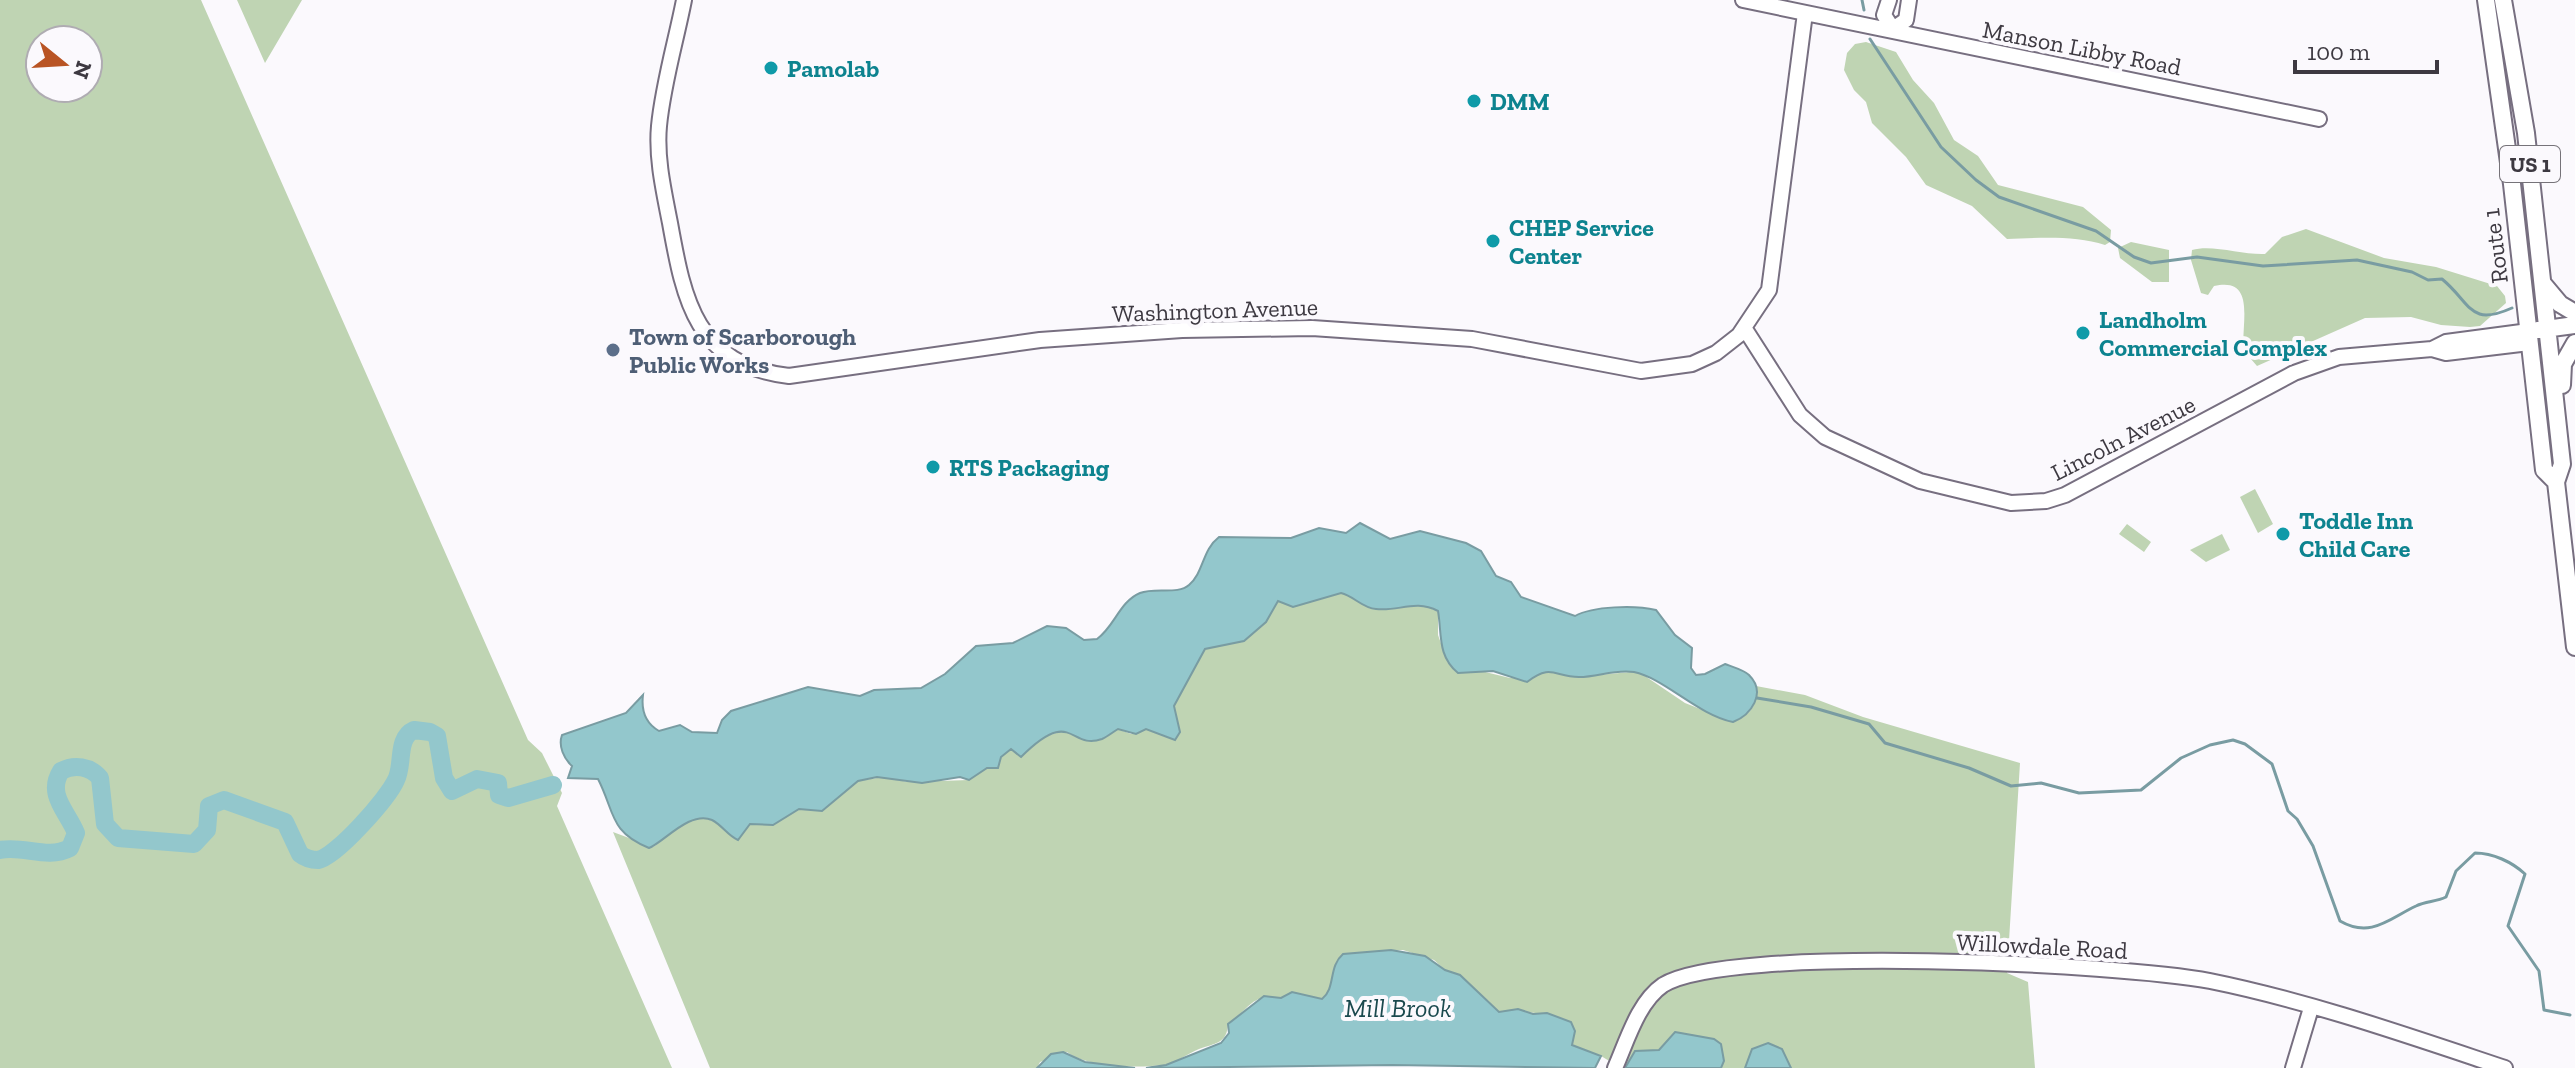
<svg xmlns="http://www.w3.org/2000/svg" width="2575" height="1068" viewBox="0 0 2575 1068" font-family="'Zilla Slab',serif">
<rect width="100%" height="100%" fill="#fbf9fd"/>
<!-- green -->
<path fill="#bfd4b3" fill-rule="evenodd" d="M 0,0 L 201,0 L 528,740 L 542,753 L 562,793 L 557,806 L 672,1068 L 0,1068 ZM 40,40 L 88,40 L 88,88 L 40,88 Z
M 237,0 L 302,0 L 265,63 Z
M 1866,42 L 1896,52 L 1913,80 L 1934,103 L 1954,140 L 1978,156 L 1998,185 L 2083,207 L 2111,230 L 2110,242 L 2105,245 C 2075,235 2037,238 2007,239 L 1972,206 L 1926,185 L 1906,157 L 1872,123 L 1866,102 L 1854,90 L 1844,70 L 1847,53 L 1855,44 Z
M 2306,229 L 2384,258 L 2436,267 L 2497,286 L 2505,296 L 2506,303 L 2480,326 L 2470,327 L 2441,325 L 2411,317 L 2365,318 L 2257,366 L 2244,351 C 2240,326 2258,276 2214,286 L 2208,295 L 2201,293 L 2191,260 L 2192,250 C 2212,244 2242,255 2265,254 L 2282,237 Z
M 2131,242 L 2169,250 L 2169,282 L 2152,282 L 2120,258 L 2118,248 Z
M 2255,489 L 2273,524 L 2258,533 L 2240,497 Z
M 2127,524 L 2151,542 L 2144,552 L 2119,534 Z
M 2222,534 L 2230,550 L 2206,562 L 2190,550 Z
M 1341,593 C 1354,596 1362,608 1376,609 C 1398,612 1416,599 1438,612 L 1438,635 L 1448,663 L 1510,678 L 1553,670 L 1575,677 L 1631,672 L 1642,674 L 1685,703 L 1733,722 C 1751,715 1758,704 1756,686 L 1805,695 L 1863,717 L 2020,763 L 2007,973 L 2028,982 L 2035,1068 L 1621,1068 L 1601,1056 L 1571,1045 L 1575,1031 L 1571,1022 C 1546,1010 1524,1013 1499,1012 L 1460,975 L 1445,970 L 1434,960 L 1403,950 L 1343,954 L 1330,989 L 1322,999 L 1292,992 L 1281,998 C 1251,993 1251,1008 1228,1024 C 1227,1044 1215,1043 1199,1049 C 1187,1054 1177,1062 1165,1065 C 1139,1068 1088,1068 1067,1052 L 1040,1062 L 1037,1068 L 710,1068 L 613,832 L 653,847 C 668,837 691,810 713,821 C 723,826 729,836 738,840 L 750,824 L 773,825 L 799,809 L 822,811 L 858,781 L 883,777 L 908,782 L 969,780 L 1011,749 L 1025,753 L 1036,740 L 1061,731 L 1093,741 L 1105,738 L 1118,729 L 1131,734 L 1146,729 L 1172,738 L 1178,727 L 1174,706 L 1205,649 L 1244,641 L 1266,622 L 1278,601 L 1293,607 Z"/>
<!-- water -->
<path fill="#93c7cc" stroke="#799ca2" stroke-width="2" d="M 1360,523 L 1390,539 L 1420,531 L 1466,543 L 1481,551 L 1496,576 L 1511,582 L 1521,597 L 1575,616 C 1593,606 1635,605 1656,610 L 1675,635 L 1692,648 L 1691,668 L 1696,675 L 1705,674 L 1725,664 C 1733,667 1744,670 1749,675 C 1767,693 1751,715 1733,722 C 1698,715 1664,678 1634,672 C 1614,669 1598,677 1579,677 C 1554,677 1552,663 1527,682 L 1493,671 L 1458,673 C 1437,656 1442,633 1438,611 C 1415,599 1398,612 1376,609 C 1362,608 1354,596 1341,593 L 1293,607 L 1278,601 L 1266,622 L 1244,641 L 1205,649 L 1174,706 L 1180,732 L 1175,740 L 1146,729 L 1136,734 L 1118,729 C 1113,732 1107,737 1102,739 C 1069,751 1073,705 1021,757 L 1011,749 L 1001,757 L 998,768 L 987,768 L 969,780 L 960,777 L 922,783 L 877,777 L 858,781 L 822,811 L 799,809 L 773,825 L 750,824 L 738,840 C 728,836 722,825 712,820 C 690,810 663,843 649,848 C 609,832 615,812 598,779 L 568,778 L 572,766 C 564,759 558,746 562,735 L 626,713 L 643,695 C 641,711 645,723 659,731 L 680,725 L 692,732 L 717,733 L 722,720 L 731,711 L 808,687 L 860,696 L 874,690 L 921,688 L 945,674 L 976,646 L 1013,643 L 1047,626 L 1066,628 L 1084,640 L 1097,639 C 1115,626 1119,602 1140,593 C 1155,587 1178,595 1189,585 C 1204,572 1202,550 1219,537 L 1291,538 L 1319,528 L 1346,533 Z
M 1391,950 L 1425,956 L 1445,970 L 1460,975 L 1499,1012 L 1518,1009 L 1533,1014 L 1547,1013 L 1571,1022 L 1575,1031 L 1572,1045 L 1601,1056 L 1595,1068 L 1392,1065 L 1146,1068 L 1166,1065 L 1221,1043 L 1229,1033 L 1228,1024 L 1264,996 L 1281,998 L 1292,992 L 1322,999 C 1336,988 1328,967 1343,954 Z
M 1675,1032 L 1714,1039 L 1721,1044 L 1724,1061 L 1721,1068 L 1625,1068 L 1635,1051 L 1659,1050 Z
M 1768,1043 L 1782,1049 L 1791,1068 L 1745,1068 L 1752,1049 Z
M 1063,1052 L 1085,1062 L 1135,1068 L 1037,1068 L 1051,1054 Z"/>
<g fill="none" stroke-linecap="round" stroke-linejoin="round">
<!-- stream -->
<path stroke="#799ca2" stroke-width="3" d="M 1862,0 L 1864,10
M 1870,39 L 1941,147 L 1976,180 L 1999,197 L 2096,231 L 2134,257 L 2151,263 L 2197,257 L 2263,266 L 2357,260 L 2412,272 L 2428,280 L 2442,279 C 2472,304 2469,327 2512,308
M 1757,698 L 1811,707 L 1869,724 L 1885,743 L 1969,768 L 2011,786 L 2041,783 L 2079,793 L 2141,790 L 2181,758 L 2210,745 L 2233,740 L 2245,744 L 2272,764 L 2288,811 L 2297,819 L 2313,846 L 2340,921 C 2371,939 2390,918 2416,906 C 2426,901 2436,902 2446,897 L 2456,871 L 2475,853 C 2493,853 2512,862 2525,874 L 2508,926 L 2539,971 L 2544,1010 L 2570,1015"/>
<!-- river -->
<path stroke="#93c7cc" stroke-width="18" d="M 0,850 C 24,845 47,860 70,848 L 76,833 C 68,812 46,795 61,771 C 74,764 90,766 100,778 L 105,824 L 118,838 L 194,844 L 207,830 L 209,806 L 224,800 L 285,822 L 300,854 C 305,858 311,860 318,860 C 336,857 388,798 396,780 C 404,765 396,738 414,730 L 430,732 L 437,736 L 444,778 L 452,791 L 477,779 L 498,783 L 499,795 L 508,798 L 553,785"/>
<defs>
<path id="minor" d="M 684,0 C 676,41 663,84 659,126 C 656,158 664,192 670,223 C 684,301 696,365 789,376 L 1040,340 L 1182,330 L 1312,328 L 1472,339 L 1641,371 L 1692,364 L 1716,353 L 1739,335 L 1769,290 L 1805,13
M 1743,0 L 2319,119
M 1889,0 L 1884,15 L 1893,29 L 1906,20 L 1909,0
M 1745,329 L 1800,415 L 1825,437 L 1920,481 L 2011,503 L 2046,501 L 2065,495 L 2294,373 L 2339,357 L 2432,349 L 2446,353 L 2529,343
M 2432,349 L 2446,342 L 2529,331
M 1615,1068 C 1627,1041 1638,1002 1663,985 C 1728,944 2123,964 2210,981 C 2309,1001 2409,1036 2505,1068
M 2293,1068 L 2311,1008"/>
<path id="major" d="M 2486,0 L 2512,184 L 2544,470 L 2556,482
M 2503,0 L 2526,133 L 2562,464 L 2556,482 L 2575,647
M 2544,285 L 2560,304 L 2575,313
M 2538,330 L 2575,325
M 2562,385 L 2563,364 L 2575,343"/>
</defs>
<!-- minor casing -->
<use href="#minor" stroke="#776f80" stroke-width="18"/>
<!-- major casing -->
<use href="#major" stroke="#776f80" stroke-width="20"/>
<!-- minor -->
<use href="#minor" stroke="#fff" stroke-width="14"/>
<!-- major -->
<use href="#major" stroke="#fff" stroke-width="16"/>
</g>
<!-- markers -->
<g fill="#0f9aa8" stroke="#fbf9fd" stroke-width="3">
<circle cx="771" cy="68" r="8"/>
<circle cx="1474" cy="101" r="8"/>
<circle cx="1493" cy="241" r="8"/>
<circle cx="2083" cy="333" r="8"/>
<circle cx="933" cy="467" r="8"/>
<circle cx="2283" cy="534" r="8"/>
</g>
<circle fill="#5c6f8a" stroke="#fbf9fd" stroke-width="3" cx="613" cy="350" r="8"/>
<g text-anchor="middle" dominant-baseline="central" stroke-width="8" stroke-linejoin="round" paint-order="stroke">
<!-- shield labels -->
<rect fill="#fbf9fd" stroke="#767379" stroke-width="2" x="2500" y="146" width="60" height="36" rx="6"/>
<g font-size="22" font-weight="bold" fill="#3d3941">
<text x="2530" y="164">US 1</text>
</g>
<!-- street labels -->
<g font-size="24" fill="#3d3941" stroke="#fbf9fd">
<text transform="translate(2082 48) rotate(11)">Manson Libby Road</text>
<text transform="translate(2495 246) rotate(-97)">Route 1</text>
<text transform="translate(1215 310) rotate(-2)">Washington Avenue</text>
<text transform="translate(2123 438) rotate(-27)">Lincoln Avenue</text>
<text transform="translate(2042 946) rotate(3)">Willowdale Road</text>
</g>
<!-- culture labels -->
<g font-size="24" font-weight="bold" fill="#0d838f" stroke="#fbf9fd" text-anchor="start">
<text x="787" y="68">Pamolab</text>
<text x="1490" y="101">DMM</text>
<text x="1509" y="227">CHEP Service<tspan x="1509" dy="28">Center</tspan></text>
<text x="2099" y="319">Landholm<tspan x="2099" dy="28">Commercial Complex</tspan></text>
<text x="949" y="467">RTS Packaging</text>
<text x="2299" y="520">Toddle Inn<tspan x="2299" dy="28">Child Care</tspan></text>
</g>
<!-- service labels -->
<g font-size="24" font-weight="bold" fill="#4e5e75" stroke="#fbf9fd" text-anchor="start">
<text x="629" y="336">Town of Scarborough<tspan x="629" dy="28">Public Works</tspan></text>
</g>
<!-- water labels -->
<g font-size="26" font-style="italic" fill="#1a494e" stroke="#fbf9fd">
<text x="1398" y="1008">Mill Brook</text>
</g>
</g>
<!-- north arrow -->
<g transform="translate(64 64) rotate(108)"><circle r="38" fill="#fbf9fd" stroke="#afacb2" stroke-width="2"/>
<path d="M0-6L14 30L0 20L-14 30Z" fill="#b95424"/>
<text y="-12" font-size="22" font-weight="bold" text-anchor="middle" fill="#3d3941">N</text>
</g>
<!-- scale -->
<path d="M2295 60v12h142v-12" fill="none" stroke="#3d3941" stroke-width="4"/>
<text x="2307" y="60" font-size="24" fill="#3d3941" stroke="#fbf9fd" stroke-width="6" paint-order="stroke">100 m</text>
</svg>
